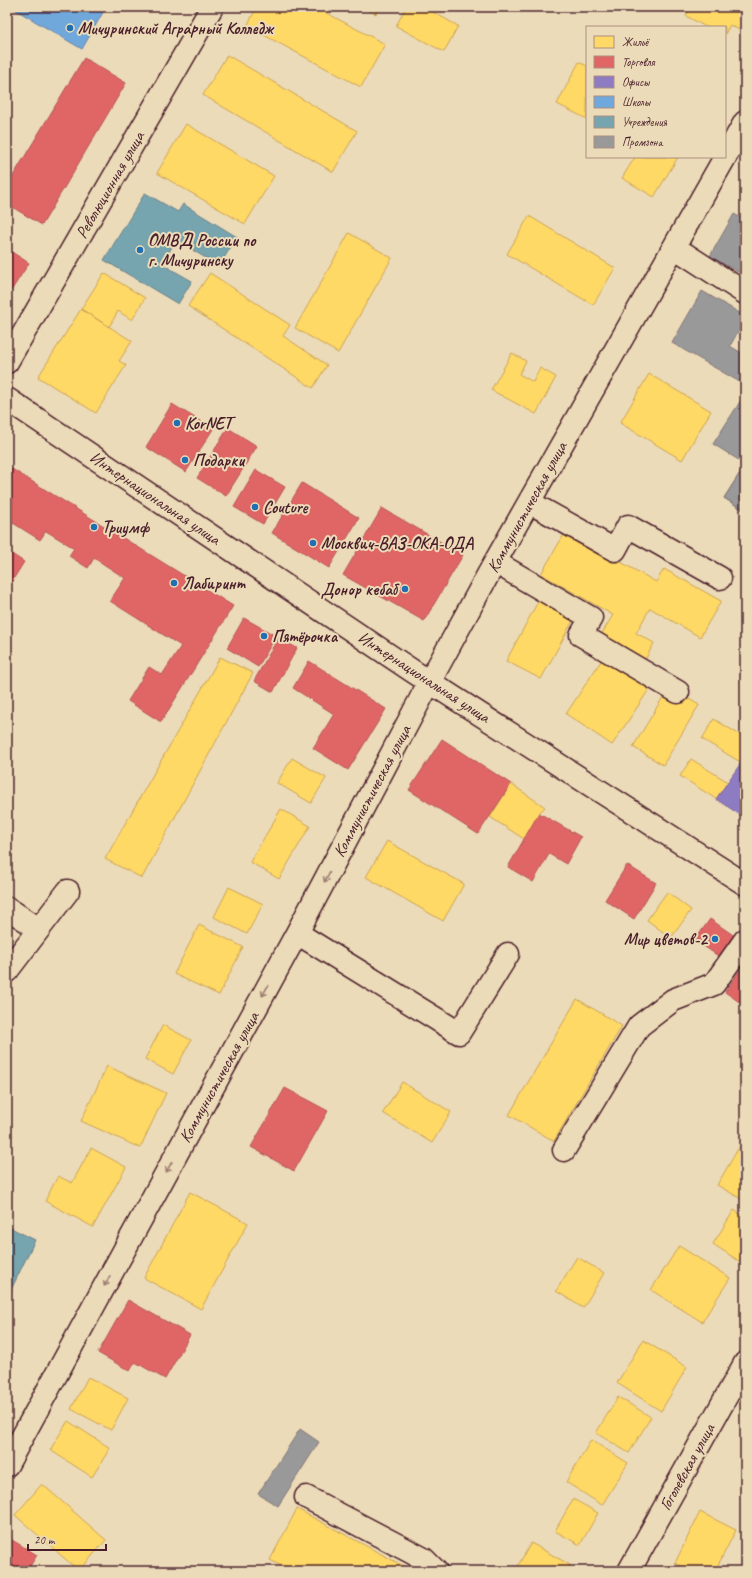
<svg xmlns="http://www.w3.org/2000/svg" width="752" height="1578" viewBox="0 0 752 1578" font-family="Caveat,sans-serif">
<rect width="100%" height="100%" fill="#ecdbb8"/>
<filter id="ink" filterUnits="userSpaceOnUse"><feTurbulence type="fractalNoise" baseFrequency=".025" numOctaves="2"/><feDisplacementMap in="SourceGraphic" scale="8" xChannelSelector="R" yChannelSelector="G"/><feConvolveMatrix kernelMatrix="1 2 1 2 8 2 1 2 1" color-interpolation-filters="sRGB"/></filter>
<g filter="url(#ink)">
<!-- homes -->
<path fill="#ffd966" stroke="#c9a154" d="M 257,7 L 315,7 L 385,44 L 361,87 L 247,26 Z
M 362,7 L 379,7 L 376,14 Z
M 406,7 L 424,7 L 458,26 L 444,52 L 396,26 Z
M 691,7 L 745,7 L 745,33 L 730,25 L 725,34 L 725,27 L 706,27 L 686,16 Z
M 227,55 L 357,131 L 333,172 L 203,95 Z
M 579,62 L 587,66 L 587,119 L 557,104 Z
M 186,124 L 274,176 L 245,224 L 157,173 Z
M 635,157 L 678,157 L 654,197 L 622,178 Z
M 529,216 L 615,268 L 593,305 L 507,254 Z
M 349,233 L 392,258 L 338,353 L 295,328 Z
M 104,273 L 145,298 L 132,320 L 118,311 L 109,327 L 81,309 Z
M 210,273 L 290,325 L 283,336 L 327,365 L 313,388 L 188,306 Z
M 81,309 L 132,341 L 119,361 L 126,365 L 96,413 L 38,377 Z
M 512,353 L 526,361 L 519,374 L 533,382 L 540,368 L 556,377 L 536,414 L 491,390 Z
M 649,374 L 711,411 L 682,460 L 620,423 Z
M 566,531 L 656,582 L 664,569 L 721,601 L 700,637 L 650,608 L 636,633 L 654,643 L 645,660 L 601,635 L 613,615 L 541,574 Z
M 541,596 L 576,615 L 541,679 L 506,661 Z
M 605,655 L 652,685 L 612,745 L 566,714 Z
M 220,657 L 253,673 L 142,878 L 105,859 Z
M 669,687 L 699,705 L 663,765 L 633,747 Z
M 714,719 L 745,738 L 745,757 L 742,763 L 702,739 Z
M 292,758 L 326,778 L 311,803 L 277,783 Z
M 691,759 L 728,782 L 716,799 L 680,776 Z
M 511,784 L 545,807 L 539,813 L 524,839 L 490,817 Z
M 281,809 L 310,826 L 279,879 L 250,862 Z
M 387,841 L 464,884 L 443,921 L 366,877 Z
M 229,887 L 263,904 L 247,934 L 214,917 Z
M 667,892 L 691,910 L 671,938 L 647,920 Z
M 199,925 L 243,947 L 219,995 L 174,974 Z
M 577,999 L 622,1026 L 554,1141 L 509,1115 Z
M 163,1025 L 191,1040 L 173,1074 L 145,1059 Z
M 107,1066 L 166,1093 L 140,1148 L 81,1121 Z
M 402,1082 L 451,1112 L 432,1143 L 383,1113 Z
M 745,1137 L 745,1201 L 717,1185 Z
M 91,1148 L 126,1167 L 93,1227 L 45,1201 L 58,1176 L 72,1183 Z
M 190,1192 L 248,1223 L 201,1309 L 144,1278 Z
M 734,1210 L 745,1217 L 745,1258 L 742,1263 L 713,1244 Z
M 679,1246 L 730,1278 L 702,1322 L 651,1290 Z
M 577,1257 L 604,1273 L 583,1308 L 556,1291 Z
M 643,1340 L 687,1367 L 661,1411 L 617,1383 Z
M 88,1377 L 128,1398 L 111,1430 L 71,1409 Z
M 618,1397 L 651,1417 L 629,1453 L 596,1433 Z
M 68,1421 L 110,1448 L 92,1477 L 50,1450 Z
M 591,1440 L 628,1463 L 602,1505 L 566,1482 Z
M 42,1484 L 106,1540 L 79,1571 L 15,1515 Z
M 573,1499 L 598,1513 L 580,1545 L 555,1531 Z
M 297,1509 L 413,1571 L 291,1571 L 270,1560 Z
M 700,1512 L 736,1530 L 715,1571 L 691,1571 L 675,1563 Z
M 531,1543 L 570,1565 L 567,1571 L 515,1571 Z"/>
<!-- shops -->
<path fill="#e06666" stroke="#b35154" d="M 84,58 L 126,83 L 42,225 L 7,204 L 7,186 Z
M 7,249 L 29,263 L 7,297 Z
M 172,404 L 213,429 L 186,472 L 146,447 Z
M 228,428 L 257,446 L 226,496 L 197,478 Z
M 7,466 L 233,606 L 161,722 L 128,701 L 149,667 L 162,675 L 181,646 L 110,601 L 125,578 L 94,558 L 88,568 L 69,556 L 74,548 L 46,531 L 40,540 L 13,523 L 7,533 Z
M 256,470 L 285,487 L 263,524 L 234,507 Z
M 302,483 L 359,518 L 329,568 L 272,533 Z
M 382,508 L 463,555 L 424,621 L 343,575 Z
M 7,551 L 24,562 L 7,589 Z
M 244,618 L 276,636 L 258,667 L 227,648 Z
M 278,638 L 297,648 L 273,692 L 254,681 Z
M 309,661 L 386,709 L 348,770 L 313,748 L 334,714 L 293,688 Z
M 442,739 L 511,784 L 478,834 L 409,790 Z
M 539,813 L 581,837 L 566,864 L 549,854 L 533,882 L 508,867 Z
M 627,865 L 656,883 L 634,919 L 605,900 Z
M 710,919 L 736,937 L 721,958 L 695,940 Z
M 745,963 L 745,1006 L 725,992 Z
M 285,1088 L 328,1111 L 294,1171 L 251,1147 Z
M 128,1300 L 190,1335 L 165,1379 L 135,1362 L 130,1371 L 98,1353 Z
M 7,1537 L 37,1555 L 27,1571 L 7,1571 Z"/>
<!-- offices -->
<path fill="#8e7cc3" stroke="#7a6095" d="M 745,757 L 745,818 L 716,799 Z"/>
<!-- schools -->
<path fill="#6fa8dc" stroke="#647fa7" d="M 11,7 L 106,7 L 82,49 Z"/>
<!-- public -->
<path fill="#76a5af" stroke="#697d87" d="M 145,193 L 178,212 L 183,204 L 237,237 L 219,266 L 176,240 L 162,264 L 192,281 L 178,304 L 104,260 Z
M 7,1226 L 35,1240 L 7,1298 Z"/>
<!-- industry -->
<path fill="#999" stroke="#817478" d="M 734,214 L 745,220 L 745,276 L 710,256 Z
M 702,291 L 745,316 L 745,319 L 730,346 L 745,355 L 745,385 L 672,343 Z
M 743,397 L 745,399 L 745,464 L 713,444 Z
M 745,465 L 745,511 L 724,498 Z
M 745,465 L 745,511 L 724,498 Z
M 300,1429 L 319,1442 L 278,1506 L 258,1494 Z"/>
<g fill="none" stroke-linecap="round" stroke-linejoin="round">
<defs>
<path id="minor" d="M 674,247 L 745,293
M 7,362 L 212,7
M 529,502 L 615,550 L 628,526 L 720,578
M 495,562 L 591,618 L 581,635 L 678,692
M 7,908 L 39,929
M 297,933 L 459,1033 L 508,954
M 7,971 L 68,891
M 564,1150 L 639,1026 L 673,1000 L 714,984 L 745,940
M 7,1465 L 297,933 L 430,681 L 495,562 L 745,122
M 306,1497 L 424,1559 L 436,1571
M 629,1571 L 745,1363"/>
<path id="major" d="M 7,399 L 414,672 L 745,884"/>
</defs>
<!-- minor casing -->
<use href="#minor" stroke="#4a1f2b" stroke-width="25"/>
<!-- major casing -->
<use href="#major" stroke="#4a1f2b" stroke-width="25"/>
<!-- minor -->
<use href="#minor" stroke="#ecdbb8" stroke-width="22"/>
<!-- major -->
<use href="#major" stroke="#ecdbb8" stroke-width="22"/>
</g>
<!-- one-way arrows -->
<defs><path id="oneway-shaft" d="M-6 0H5M1.5-3L5.5 0L1.5 3" fill="none" stroke-width="1.6" stroke-linecap="round" stroke-linejoin="round"/></defs>
<g stroke="#9b7d72">
<use href="#oneway-shaft" transform="translate(327 877) rotate(118)"/>
<use href="#oneway-shaft" transform="translate(265 991) rotate(119)"/>
<use href="#oneway-shaft" transform="translate(169 1167) rotate(119)"/>
<use href="#oneway-shaft" transform="translate(107 1281) rotate(119)"/>
</g>
</g>
<!-- markers -->
<g fill="#1f6fb2" stroke="#ecdbb8" stroke-width="1.5">
<circle cx="70" cy="28" r="4"/>
<circle cx="140" cy="250" r="4"/>
<circle cx="177" cy="423" r="4"/>
<circle cx="185" cy="460" r="4"/>
<circle cx="255" cy="507" r="4"/>
<circle cx="94" cy="527" r="4"/>
<circle cx="313" cy="543" r="4"/>
<circle cx="174" cy="583" r="4"/>
<circle cx="405" cy="589" r="4"/>
<circle cx="264" cy="636" r="4"/>
<circle cx="715" cy="939" r="4"/>
</g>
<g text-anchor="middle" dominant-baseline="central" stroke-width="4" stroke-linejoin="round" paint-order="stroke">
<!-- poi labels -->
<g font-size="17" font-weight="bold" fill="#4a1f2b" stroke="#ecdbb8" text-anchor="start">
<text x="78" y="28">Мичуринский Аграрный Колледж</text>
<text x="148" y="240">ОМВД России по<tspan x="148" dy="20">г. Мичуринску</tspan></text>
<text x="185" y="423">KorNET</text>
<text x="193" y="460">Подарки</text>
<text x="263" y="507">Couture</text>
<text x="102" y="527">Триумф</text>
<text x="321" y="543">Москвич-ВАЗ-ОКА-ОДА</text>
<text x="182" y="583">Лабиринт</text>
<text x="397" y="589" text-anchor="end">Донор кебаб</text>
<text x="272" y="636">Пятёрочка</text>
<text x="707" y="939" text-anchor="end">Мир цветов-2</text>
</g>
<!-- street labels -->
<g font-size="17" fill="#4a1f2b" stroke="#ecdbb8">
<text transform="translate(110 185) rotate(-60)">Революционная улица</text>
<text transform="translate(155 498) rotate(34)">Интернациональная улица</text>
<text transform="translate(527 507) rotate(-61)">Коммунистическая улица</text>
<text transform="translate(424 677) rotate(33)">Интернациональная улица</text>
<text transform="translate(372 791) rotate(-62)">Коммунистическая улица</text>
<text transform="translate(219 1077) rotate(-61)">Коммунистическая улица</text>
<text transform="translate(687 1467) rotate(-61)">Гоголевская улица</text>
</g>
</g>
<!-- margin -->
<rect width="752" height="1578" fill="none" stroke="#ecdbb8" stroke-width="24"/>
<rect x="12" y="12" width="728" height="1554" fill="none" stroke="#4a1f2b" stroke-width="1.5" filter="url(#ink)"/>
<!-- legend -->
<rect x="586" y="26" width="140" height="132" fill="#ecdbb8" stroke="#ab9080"/>
<rect x="594" y="36" width="20" height="12" fill="#ffd966" stroke="#ab9080"/>
<text x="622" y="46" font-size="12" fill="#4a1f2b">Жильё</text>
<rect x="594" y="56" width="20" height="12" fill="#e06666" stroke="#ab9080"/>
<text x="622" y="66" font-size="12" fill="#4a1f2b">Торговля</text>
<rect x="594" y="76" width="20" height="12" fill="#8e7cc3" stroke="#ab9080"/>
<text x="622" y="86" font-size="12" fill="#4a1f2b">Офисы</text>
<rect x="594" y="96" width="20" height="12" fill="#6fa8dc" stroke="#ab9080"/>
<text x="622" y="106" font-size="12" fill="#4a1f2b">Школы</text>
<rect x="594" y="116" width="20" height="12" fill="#76a5af" stroke="#ab9080"/>
<text x="622" y="126" font-size="12" fill="#4a1f2b">Учреждения</text>
<rect x="594" y="136" width="20" height="12" fill="#999999" stroke="#ab9080"/>
<text x="622" y="146" font-size="12" fill="#4a1f2b">Промзона</text>
<!-- scale -->
<path d="M28 1544v6h78v-6" fill="none" stroke="#4a1f2b" stroke-width="2"/>
<text x="34" y="1544" font-size="12" fill="#4a1f2b" stroke="#ecdbb8" stroke-width="3" paint-order="stroke">20 m</text>
</svg>
